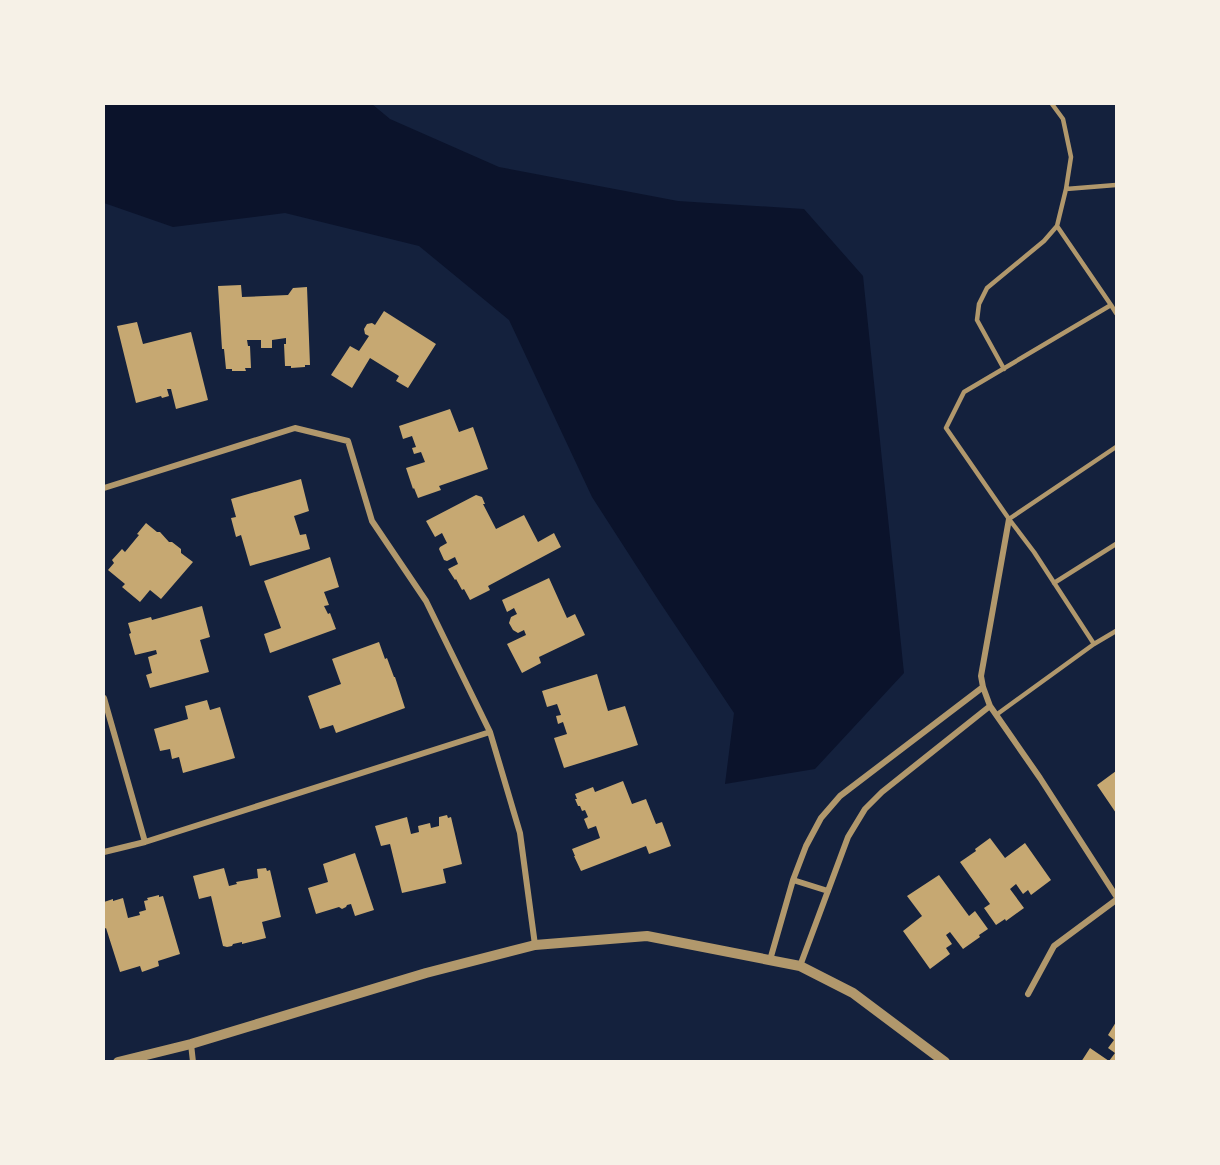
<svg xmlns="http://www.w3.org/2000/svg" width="1220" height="1165" viewBox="0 0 1220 1165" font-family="Arial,sans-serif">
<rect width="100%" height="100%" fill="#14213d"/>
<!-- water -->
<path fill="#0b132b" d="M 104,104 L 372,104 L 390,119 L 499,167 L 678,201 L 804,209 L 863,276 L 904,673 L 815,769 L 725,784 L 734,713 L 659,601 L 592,497 L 509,320 L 419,246 L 285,213 L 173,227 L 104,203 Z"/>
<!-- building -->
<path fill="#c6a872" d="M 241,285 L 242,297 L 288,295 L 293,288 L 307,287 L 310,365 L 305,365 L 305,367 L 291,368 L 291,366 L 285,366 L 284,344 L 286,344 L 286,338 L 272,340 L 272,348 L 261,348 L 261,340 L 247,340 L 248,346 L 250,346 L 251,368 L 245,368 L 246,371 L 232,371 L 232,369 L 226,369 L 224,349 L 222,349 L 218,286 Z
M 384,311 L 436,344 L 408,388 L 396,381 L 399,376 L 370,358 L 352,388 L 331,375 L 350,346 L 359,351 L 369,336 L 365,334 L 364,329 L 367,324 L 372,323 L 375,325 Z
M 137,322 L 143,344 L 191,332 L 208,400 L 176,409 L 171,389 L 167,389 L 169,396 L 162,398 L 161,396 L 136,403 L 117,326 Z
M 450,409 L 459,432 L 473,427 L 488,469 L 439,486 L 441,490 L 418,498 L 414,488 L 413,489 L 406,468 L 425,462 L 421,452 L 414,454 L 412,448 L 416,447 L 412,436 L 403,439 L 399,426 Z
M 301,479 L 309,511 L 294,516 L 300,535 L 306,534 L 310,549 L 250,566 L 241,535 L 236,537 L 231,518 L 236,517 L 231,499 Z
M 476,495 L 482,497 L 485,504 L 483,504 L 496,529 L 524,515 L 538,542 L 554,533 L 561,547 L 488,586 L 490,590 L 470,600 L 464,589 L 462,590 L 456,579 L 455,580 L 448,569 L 458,564 L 455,557 L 447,561 L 444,560 L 439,549 L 440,547 L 447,543 L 442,533 L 435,537 L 426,521 Z
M 146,523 L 157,532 L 160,532 L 169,542 L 172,542 L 181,549 L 181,553 L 193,562 L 161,599 L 150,590 L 140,602 L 122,587 L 125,584 L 108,570 L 114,563 L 112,560 L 122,549 L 125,552 L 139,535 L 137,534 Z
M 330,557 L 339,587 L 324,592 L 329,605 L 324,606 L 328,614 L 330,613 L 336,629 L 270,653 L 264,634 L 281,628 L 264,581 Z
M 549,578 L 567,618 L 575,614 L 585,635 L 539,657 L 541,663 L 522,673 L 507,644 L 526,635 L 524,630 L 518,633 L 513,630 L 509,623 L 511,617 L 517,614 L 514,608 L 507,612 L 502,600 Z
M 202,606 L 210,637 L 200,640 L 209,672 L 150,688 L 146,675 L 152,673 L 148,657 L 157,654 L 156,650 L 135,655 L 129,634 L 131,633 L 128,623 L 151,617 L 152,620 Z
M 379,642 L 385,659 L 387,658 L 394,677 L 395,677 L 405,708 L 336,733 L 333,725 L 320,729 L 308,696 L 341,684 L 332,659 Z
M 597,674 L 608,711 L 625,706 L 638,745 L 564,768 L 554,738 L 567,734 L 563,722 L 558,724 L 556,716 L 561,715 L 557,704 L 547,707 L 542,691 Z
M 207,700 L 210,710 L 220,707 L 235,758 L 183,773 L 179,757 L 172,759 L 170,749 L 160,751 L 154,729 L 188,719 L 185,706 Z
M 1116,771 L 1116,813 L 1097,785 Z
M 623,781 L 632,804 L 646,799 L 656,824 L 662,822 L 671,846 L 649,854 L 646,846 L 581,871 L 574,856 L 575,856 L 572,849 L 600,838 L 596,826 L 588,829 L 584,819 L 588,817 L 585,810 L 582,811 L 580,806 L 578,806 L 575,799 L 577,799 L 575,794 L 593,787 L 595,792 Z
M 447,815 L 448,818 L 451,817 L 462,864 L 443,869 L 446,883 L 402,893 L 390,844 L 381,846 L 375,826 L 407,817 L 411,834 L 419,832 L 418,826 L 430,823 L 431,828 L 439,826 L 439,817 Z
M 990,838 L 1005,858 L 1025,843 L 1051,880 L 1031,895 L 1028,890 L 1023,894 L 1016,884 L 1010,889 L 1024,908 L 1006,921 L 1005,919 L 996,925 L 984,908 L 990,904 L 960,862 L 976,851 L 975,849 Z
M 355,853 L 374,910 L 355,916 L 351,904 L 347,905 L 346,907 L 342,909 L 339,907 L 316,914 L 308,888 L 328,882 L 323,864 Z
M 224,868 L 229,886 L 237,884 L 236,882 L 258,878 L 257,869 L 266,868 L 267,871 L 270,870 L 281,917 L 262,922 L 266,938 L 242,944 L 242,942 L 233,944 L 232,946 L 227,947 L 223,946 L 211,896 L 199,899 L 193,876 Z
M 939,875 L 969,916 L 975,911 L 988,929 L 979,935 L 980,937 L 963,949 L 950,932 L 946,935 L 952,944 L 946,948 L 950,954 L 930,969 L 903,931 L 922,916 L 907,896 Z
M 159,895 L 159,897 L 163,896 L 180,954 L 158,961 L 159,966 L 142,972 L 140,966 L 120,972 L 106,928 L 104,929 L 104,902 L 113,899 L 113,901 L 123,898 L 128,918 L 140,915 L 139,912 L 146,910 L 144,901 L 148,900 L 147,898 Z
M 1116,1022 L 1116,1062 L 1081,1062 L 1090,1048 L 1109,1061 L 1115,1053 L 1108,1048 L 1114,1040 L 1108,1035 Z"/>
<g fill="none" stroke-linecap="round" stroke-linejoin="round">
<!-- service -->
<path stroke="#b1986c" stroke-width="4.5" d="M 1066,189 L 1116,185
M 1111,305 L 1116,313
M 1004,369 L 977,320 L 979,304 L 987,288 L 1044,241 L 1057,226
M 1009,519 L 1116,447
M 1054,583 L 1116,544
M 1094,644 L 1116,631
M 996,715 L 1094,644 L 1034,552 L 1009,519 L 946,428 L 964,392 L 1111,305 L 1057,226 L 1066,189 L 1071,157 L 1063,119 L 1052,104"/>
<!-- minor -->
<path stroke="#b1986c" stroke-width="6" d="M 104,488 L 295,428 L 348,441 L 372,521 L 426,601 L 490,732 L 520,833 L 535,945
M 1009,519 L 981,676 L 983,687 L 990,706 L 1040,778 L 1116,896
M 104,698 L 145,842
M 104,852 L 145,842 L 490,732
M 793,880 L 828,891
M 770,960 L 793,880 L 806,846 L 821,818 L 840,796 L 983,687
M 800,966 L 848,837 L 865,809 L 882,792 L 990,706
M 1028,994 L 1054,946 L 1116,900
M 191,1044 L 193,1062"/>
<!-- tertiary -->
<path stroke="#b1986c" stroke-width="10" d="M 118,1062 L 191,1044 L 426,973 L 535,945 L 647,936 L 800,966 L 853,993 L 945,1062"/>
</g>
<!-- border -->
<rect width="1220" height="1165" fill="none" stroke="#f6f1e7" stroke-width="210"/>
</svg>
